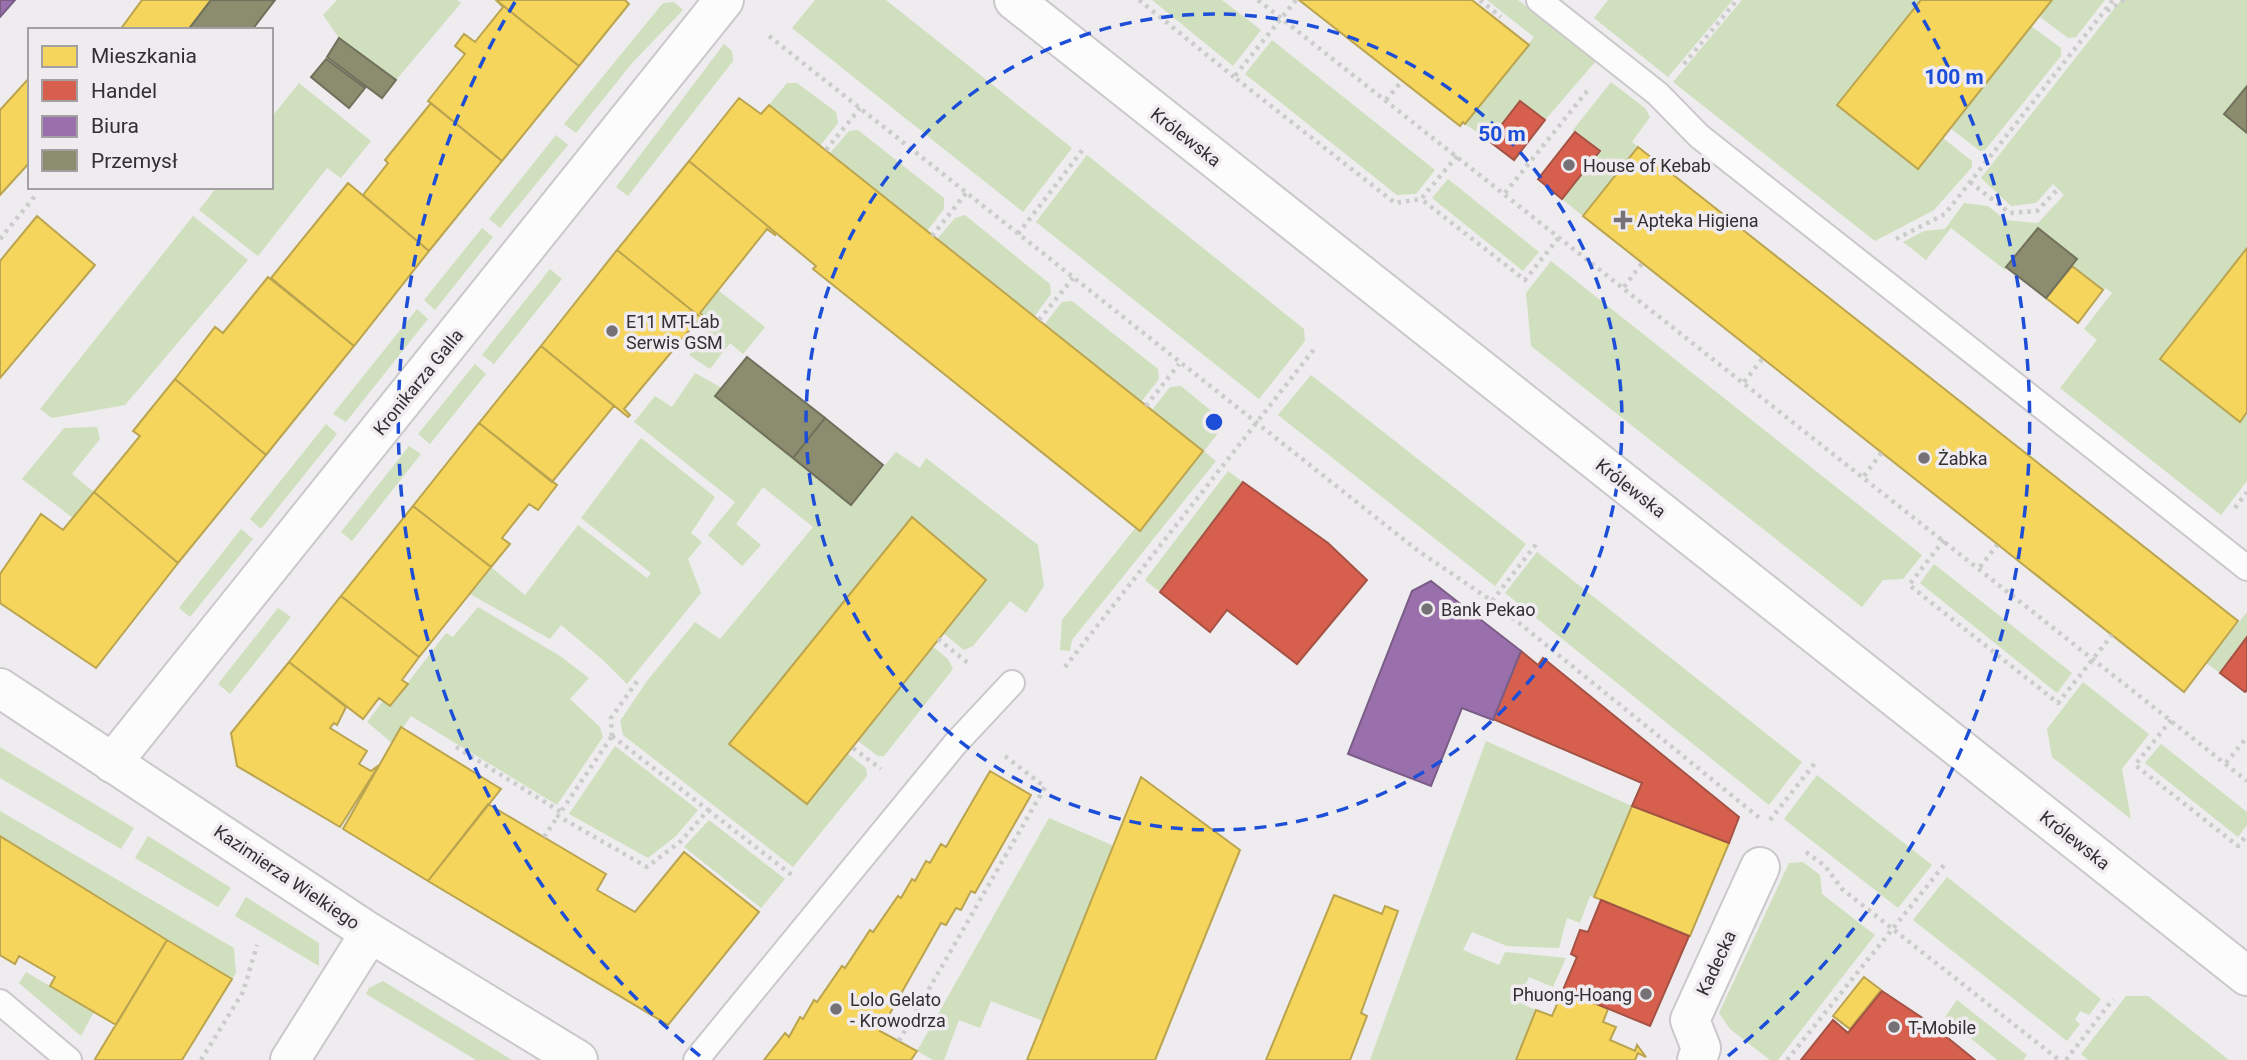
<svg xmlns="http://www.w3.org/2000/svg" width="2247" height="1060" viewBox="0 0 2247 1060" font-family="Roboto,sans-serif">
<rect width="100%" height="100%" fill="#eeecee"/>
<!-- green -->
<path fill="#d0dfbe" d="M 337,0 L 457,0 L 461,3 L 396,80 L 339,38 L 323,15 Z
M 815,0 L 886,0 L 1072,148 L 1023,212 L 792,28 Z
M 1152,0 L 1222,0 L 1261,30 L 1233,66 Z
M 1487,0 L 1518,0 L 1596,61 L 1545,120 L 1521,101 L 1489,141 L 1465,124 L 1534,37 Z
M 1608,0 L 1733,0 L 1668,77 L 1594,18 Z
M 1742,0 L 1921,0 L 1837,105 L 1917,169 L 1943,138 L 1972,161 L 1972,167 L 1934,210 L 1875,241 L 1673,82 Z
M 2052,0 L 2105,0 L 2076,37 L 2068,38 L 2039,16 Z
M 2121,0 L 2247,0 L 2247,86 L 2224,114 L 2247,133 L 2247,248 L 2160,359 L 2239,421 L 2247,412 L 2247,481 L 2221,515 L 2060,388 L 2097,340 L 2084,329 L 2112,293 L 2106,288 L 2103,290 L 2072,266 L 2077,259 L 2007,267 L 2005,270 L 1951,228 L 1926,260 L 1903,242 L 1924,231 L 1945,229 L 1964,203 L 1988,206 L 2005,220 L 2038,223 L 2064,195 L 2053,184 L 2036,203 L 2011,206 L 1981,178 Z
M 674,2 L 683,10 L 633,62 L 576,133 L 564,124 L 663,3 Z
M 2031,26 L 2061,48 L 2061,56 L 1985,150 L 1980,151 L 1950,128 Z
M 1272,40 L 1435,170 L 1416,194 L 1397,195 L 1245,74 Z
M 724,44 L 732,51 L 733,61 L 628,196 L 616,187 Z
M 1611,82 L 1645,108 L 1650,117 L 1632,142 L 1638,147 L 1583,216 L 1562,199 L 1600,151 L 1573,130 Z
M 299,83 L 371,141 L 341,178 L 327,168 L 258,256 L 199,210 L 217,187 L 271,187 L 271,118 Z
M 787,83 L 797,83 L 836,112 L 838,123 L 820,146 L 769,105 Z
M 858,130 L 944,198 L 944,209 L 927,231 L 830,153 L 849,131 Z
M 556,135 L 568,145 L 500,228 L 489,219 Z
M 1087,155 L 1304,329 L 1305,341 L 1259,399 L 1036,222 Z
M 1448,179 L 1539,252 L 1523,271 L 1432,198 Z
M 965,215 L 1050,284 L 1051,294 L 1034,317 L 937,239 L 955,218 Z
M 193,216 L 248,260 L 125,405 L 52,418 L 40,409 Z
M 482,228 L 493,237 L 435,310 L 424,300 Z
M 1551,261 L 1922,555 L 1903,579 L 1883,580 L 1862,607 L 1531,346 L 1526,293 Z
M 550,269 L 562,279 L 494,364 L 482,355 Z
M 718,290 L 765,327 L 743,354 L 730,343 L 710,369 L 689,355 L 711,328 L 700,313 Z
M 1072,301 L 1158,369 L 1159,379 L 1141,402 L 1044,325 L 1062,302 Z
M 417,309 L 428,319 L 346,422 L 333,414 Z
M 475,364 L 486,374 L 430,444 L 418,434 Z
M 695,373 L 722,388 L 716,396 L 851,505 L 896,452 L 920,468 L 926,458 L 1038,545 L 1044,586 L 1026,613 L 1010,601 L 973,646 L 964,650 L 943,633 L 986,579 L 912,518 L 729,744 L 807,804 L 847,753 L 866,768 L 867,776 L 793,867 L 623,735 L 620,721 L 647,681 L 695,622 L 720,639 L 813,527 L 763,487 L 736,524 L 761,545 L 742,566 L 708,535 L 735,502 L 634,422 L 655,396 L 672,407 Z
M 1311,375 L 1526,544 L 1495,586 L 1278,415 Z
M 1181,386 L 1226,423 L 1204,451 L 1216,461 L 1072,640 L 1070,651 L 1060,650 L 1062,620 L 1136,527 L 1203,451 L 1152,410 L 1170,387 Z
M 326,424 L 337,434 L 261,529 L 250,519 Z
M 97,427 L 100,439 L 72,474 L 94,492 L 73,518 L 22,479 L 64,428 Z
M 641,438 L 715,497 L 691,533 L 702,542 L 688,559 L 701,593 L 627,684 L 603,660 L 561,625 L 550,639 L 470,594 L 491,567 L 525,595 L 578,525 L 647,578 L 651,573 L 581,518 Z
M 409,446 L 421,454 L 352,541 L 341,532 Z
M 1228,471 L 1243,482 L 1160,592 L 1145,580 Z
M 241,529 L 253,539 L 190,617 L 179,608 Z
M 1537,552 L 1802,762 L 1769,805 L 1505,593 Z
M 1934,564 L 2072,673 L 2057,693 L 1920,583 Z
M 478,607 L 560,656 L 589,678 L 570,699 L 600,727 L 603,737 L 557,805 L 411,716 L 392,743 L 367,722 L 383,701 L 390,706 L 446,633 L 453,637 Z
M 278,608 L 291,617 L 230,694 L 218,684 Z
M 2247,612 L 2247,637 L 2220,673 L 2206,663 Z
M 932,646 L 948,659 L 953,669 L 884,756 L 878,756 L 858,741 Z
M 2083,682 L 2149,734 L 2122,769 L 2131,819 L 2052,757 L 2047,729 Z
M 1486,741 L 1632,806 L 1594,897 L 1590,896 L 1580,923 L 1567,918 L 1559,948 L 1507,946 L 1472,932 L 1463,950 L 1499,965 L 1505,952 L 1566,958 L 1553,987 L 1529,977 L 1518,1002 L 1536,1010 L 1516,1060 L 1370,1060 Z
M 2161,744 L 2247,812 L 2247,825 L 2238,837 L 2145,763 Z
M 615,746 L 698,810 L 676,836 L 648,858 L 569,814 Z
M 0,747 L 134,828 L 121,849 L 0,778 Z
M 1817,775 L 1932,865 L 1898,908 L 1784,819 Z
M 0,811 L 234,948 L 236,973 L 232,979 L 0,836 Z
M 1049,818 L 1114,846 L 1043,1021 L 991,1001 L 980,1028 L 959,1020 L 944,1060 L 933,1060 L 917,1051 Z
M 709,820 L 785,879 L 761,908 L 684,847 Z
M 148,836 L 231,888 L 218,907 L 135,858 Z
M 1803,862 L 1820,875 L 1822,894 L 1875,935 L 1778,1060 L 1770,1060 L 1730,1029 L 1719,1013 L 1789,863 Z
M 1947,877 L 2101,999 L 2089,1015 L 2080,1011 L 2075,1020 L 2080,1024 L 2067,1041 L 1913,920 Z
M 246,897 L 319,943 L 319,966 L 235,916 Z
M 26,972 L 94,1012 L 81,1036 L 19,983 Z
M 383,981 L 512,1060 L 476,1060 L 366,994 L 369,988 Z
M 2126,996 L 2148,996 L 2229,1060 L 2088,1060 L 2081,1054 Z
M 1957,1000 L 2027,1055 L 2023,1060 L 1997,1060 L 1945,1017 Z"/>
<!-- homes -->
<path fill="#f6d55c" stroke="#bba44f" stroke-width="2" d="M 142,0 L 211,0 L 188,30 L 120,30 Z
M 496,0 L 625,0 L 629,4 L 579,66 Z
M 1299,0 L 1472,0 L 1529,45 L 1465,124 L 1463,122 L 1460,126 Z
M 1921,0 L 2052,0 L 1918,169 L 1837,105 Z
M 497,1 L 579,66 L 502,161 L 428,101 L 465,54 L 455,46 L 464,34 L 475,42 L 503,7 Z
M 30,77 L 30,162 L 0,195 L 0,110 Z
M 739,98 L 761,114 L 769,105 L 1203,451 L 1140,531 L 813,269 L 816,266 L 689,161 Z
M 431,103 L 502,161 L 429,251 L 363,195 L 388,163 L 385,160 Z
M 1638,147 L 2238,621 L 2184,692 L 1583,216 Z
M 689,161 L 776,233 L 775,235 L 767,229 L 700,313 L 707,319 L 705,321 L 617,250 Z
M 348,183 L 429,251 L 354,346 L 271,278 Z
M 37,216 L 95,265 L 0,378 L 0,261 Z
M 2247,248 L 2247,412 L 2240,422 L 2160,359 Z
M 617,250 L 705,321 L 703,324 L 698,320 L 624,409 L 630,415 L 628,417 L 541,346 Z
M 2072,266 L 2103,290 L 2078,323 L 2046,298 Z
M 268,277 L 354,346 L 266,455 L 175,379 L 215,327 L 223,333 Z
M 541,346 L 614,406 L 552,482 L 479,423 Z
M 175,379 L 266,455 L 178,563 L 94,492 L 140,436 L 133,431 Z
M 479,423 L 557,485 L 538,510 L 529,504 L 502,538 L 510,544 L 491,567 L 413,506 Z
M 94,492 L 178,563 L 96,668 L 0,603 L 0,574 L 41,514 L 63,530 Z
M 413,506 L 491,567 L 419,657 L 341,596 Z
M 912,517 L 986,580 L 807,804 L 729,744 Z
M 341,596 L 419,657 L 402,680 L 408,684 L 390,706 L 379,698 L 363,719 L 289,662 Z
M 289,662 L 346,707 L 337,725 L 334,723 L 330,728 L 367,751 L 359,764 L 371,771 L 379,765 L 340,827 L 237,766 L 231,733 Z
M 401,727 L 501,789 L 428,881 L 343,829 Z
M 990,771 L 1031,795 L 975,893 L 971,891 L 961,910 L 956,908 L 946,925 L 941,923 L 880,1031 L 917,1051 L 911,1060 L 764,1060 L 785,1033 L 789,1037 L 800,1017 L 803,1019 L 814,1000 L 817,1002 L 842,966 L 845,968 L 870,930 L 873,932 L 898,896 L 901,898 L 912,879 L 915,881 L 926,861 L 930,863 L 941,844 L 946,847 Z
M 1141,777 L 1240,850 L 1155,1060 L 1027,1060 Z
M 488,804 L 606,874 L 597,890 L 635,912 L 684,852 L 759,912 L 668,1025 L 428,881 Z
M 1632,806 L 1729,843 L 1690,936 L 1594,897 Z
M 0,836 L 167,940 L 116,1025 L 50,986 L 55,977 L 19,956 L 15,964 L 0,955 Z
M 1334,895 L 1382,914 L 1385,906 L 1398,911 L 1361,1013 L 1367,1016 L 1350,1060 L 1266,1060 Z
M 167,940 L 232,979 L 182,1060 L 97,1060 L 95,1059 Z
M 1864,977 L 1881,990 L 1850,1029 L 1833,1016 Z
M 1563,990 L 1608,1009 L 1603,1022 L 1616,1027 L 1610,1040 L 1635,1051 L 1637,1045 L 1646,1057 L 1638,1053 L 1635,1060 L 1516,1060 L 1536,1010 L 1552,1016 Z"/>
<!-- shops -->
<path fill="#d6604d" stroke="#a55245" stroke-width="2" d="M 1520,101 L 1545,120 L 1514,160 L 1489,141 Z
M 1575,132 L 1600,151 L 1562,199 L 1538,179 Z
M 1243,482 L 1328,543 L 1367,580 L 1297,664 L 1227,610 L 1210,632 L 1160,592 Z
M 2247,637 L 2247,690 L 2245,692 L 2220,673 Z
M 1521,651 L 1538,665 L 1543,658 L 1739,817 L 1729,843 L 1632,806 L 1642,783 L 1493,719 Z
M 1601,900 L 1689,936 L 1650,1026 L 1563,990 L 1577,957 L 1571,954 L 1580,930 L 1588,932 Z
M 1882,991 L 1927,1021 L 1975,1060 L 1801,1060 L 1833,1020 L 1848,1033 Z"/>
<!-- offices -->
<path fill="#9970ab" stroke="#7a5d87" stroke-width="2" d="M 0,0 L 15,0 L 0,17 Z
M 1431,581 L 1521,651 L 1493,720 L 1462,708 L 1431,786 L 1348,754 L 1412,591 Z"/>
<!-- industry -->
<path fill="#8c8c6e" stroke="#71705c" stroke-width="2" d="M 211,0 L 275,0 L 252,30 L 188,30 Z
M 339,38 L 396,80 L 382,98 L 327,57 Z
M 326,59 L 365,88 L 349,108 L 311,77 Z
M 2247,86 L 2247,133 L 2224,114 Z
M 2038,228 L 2077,259 L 2046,298 L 2006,267 Z
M 747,357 L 825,418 L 793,458 L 715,396 Z
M 825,418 L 883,465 L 851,505 L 793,458 Z"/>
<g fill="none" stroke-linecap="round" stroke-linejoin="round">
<defs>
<path id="service" d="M 1539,0 L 1658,94 L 1699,136 L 2247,568
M 0,1002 L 69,1060
M 696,1060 L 955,744 L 1012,683"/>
<path id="minor" d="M 112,763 L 724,0
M 290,1060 L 370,933
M 1697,1060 L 1701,1048 L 1690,1020 L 1760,867"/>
<path id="tertiary" d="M 1014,0 L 2247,976
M 0,688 L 370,933 L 578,1060"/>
</defs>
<!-- service casing -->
<use href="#service" stroke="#cac8ca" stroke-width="28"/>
<!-- minor casing -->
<use href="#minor" stroke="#cac8ca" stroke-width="42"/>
<!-- tertiary casing -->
<use href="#tertiary" stroke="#cac8ca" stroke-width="42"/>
<!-- path -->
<path stroke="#ccc" stroke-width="4.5" stroke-dasharray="3.5 5" stroke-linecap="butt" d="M 1139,0 L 1234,77
M 1258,0 L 2247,781
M 1296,0 L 1234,77 L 1395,203 L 1421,199
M 1480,0 L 1501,17
M 2107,11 L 2124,0
M 769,36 L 1417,550 L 1492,601 L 1762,820
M 1684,64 L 1737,0
M 1386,100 L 1402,81
M 826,150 L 860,108
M 1457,156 L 1421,199 L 1525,280 L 1560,236
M 1970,182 L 2010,213 L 2037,211 L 2057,190
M 1505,193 L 1588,90
M 1018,234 L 1084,148
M 932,236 L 966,193
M 0,239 L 35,196
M 1896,239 L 1945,214 L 2113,0
M 1624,287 L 1643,262
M 1039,320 L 1073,278
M 1744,382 L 1763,358
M 1146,406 L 1179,364
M 1864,476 L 1882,452
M 2235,508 L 2247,492
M 1944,540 L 1909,585 L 2058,703 L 2112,635
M 1980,567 L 1997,545
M 1492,601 L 1537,543
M 938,639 L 969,664
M 1065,667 L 1315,348
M 2171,720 L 2135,765 L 2238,846 L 2247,835
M 612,736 L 708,810 L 681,841 L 647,867 L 558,816 Z
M 612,736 L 611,718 L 638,680
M 456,747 L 561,812
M 853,748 L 881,769
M 2226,763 L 2247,737
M 708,810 L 793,876
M 1770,820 L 1815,763
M 544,837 L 558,816
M 1806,852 L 1825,866 L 1842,889 L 2059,1060
M 899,1041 L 1045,787 L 1001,753
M 201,1060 L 243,992 L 257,945
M 1787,1060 L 1944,865
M 2066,1060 L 2113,999"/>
<!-- service -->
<use href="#service" stroke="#fcfcfc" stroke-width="24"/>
<!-- minor -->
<use href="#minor" stroke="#fcfcfc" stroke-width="38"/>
<!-- tertiary -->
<use href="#tertiary" stroke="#fcfcfc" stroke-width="38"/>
</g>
<!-- distance rings -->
<g fill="none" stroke="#1d4ed8" stroke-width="3.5" stroke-dasharray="12 9">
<circle cx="1214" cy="422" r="408"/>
<path d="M700 1056A816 816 0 0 1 515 2M1913 2A816 816 0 0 1 1728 1056"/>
</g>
<!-- markers -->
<g fill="#747274" stroke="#efebef" stroke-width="2.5">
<circle cx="1569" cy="165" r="7"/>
<path d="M1619.5 209.5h7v7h7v7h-7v7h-7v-7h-7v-7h7z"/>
<circle cx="612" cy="331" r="7"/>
<circle cx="1924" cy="458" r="7"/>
<circle cx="1427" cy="609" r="7"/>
<circle cx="1646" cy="994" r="7"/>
<circle cx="836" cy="1009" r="7"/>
<circle cx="1894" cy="1027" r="7"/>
</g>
<g text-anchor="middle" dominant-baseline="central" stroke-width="7" stroke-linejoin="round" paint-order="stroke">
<!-- street labels -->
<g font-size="18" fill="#323032" stroke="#efebef">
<text transform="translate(1186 137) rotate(38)">Królewska</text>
<text transform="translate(418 382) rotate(-51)">Kronikarza Galla</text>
<text transform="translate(1631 488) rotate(38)">Królewska</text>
<text transform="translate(2075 840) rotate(38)">Królewska</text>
<text transform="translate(287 877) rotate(34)">Kazimierza Wielkiego</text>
<text transform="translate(1716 963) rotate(-65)">Kadecka</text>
</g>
<!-- poi labels -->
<g font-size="18" fill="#323032" stroke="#efebef" text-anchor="start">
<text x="1583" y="165">House of Kebab</text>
<text x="1637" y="220">Apteka Higiena</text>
<text x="626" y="321">E11 MT-Lab<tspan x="626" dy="21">Serwis GSM</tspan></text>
<text x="1938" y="458">Żabka</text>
<text x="1441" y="609">Bank Pekao</text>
<text x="1632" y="994" text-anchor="end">Phuong-Hoang</text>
<text x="850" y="999">Lolo Gelato<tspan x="850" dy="21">- Krowodrza</tspan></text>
<text x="1908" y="1027">T-Mobile</text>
</g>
</g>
<circle cx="1214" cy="422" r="10" fill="#1d4ed8" stroke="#efebef" stroke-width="3.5"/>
<g font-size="21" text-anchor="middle" font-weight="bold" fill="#1d4ed8" stroke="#efebef" stroke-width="7" stroke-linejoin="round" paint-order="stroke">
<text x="1954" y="84">100 m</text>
<text x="1502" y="141">50 m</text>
</g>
<!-- legend -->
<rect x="28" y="28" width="245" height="161" fill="#efebef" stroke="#a3a0a3" stroke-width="2"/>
<rect x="42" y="46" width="35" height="21" fill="#f6d55c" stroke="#a3a0a3" stroke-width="2"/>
<text x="91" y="63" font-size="21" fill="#323032">Mieszkania</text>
<rect x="42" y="80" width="35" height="21" fill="#d6604d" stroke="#a3a0a3" stroke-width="2"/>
<text x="91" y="98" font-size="21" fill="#323032">Handel</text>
<rect x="42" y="116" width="35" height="21" fill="#9970ab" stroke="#a3a0a3" stroke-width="2"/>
<text x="91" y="133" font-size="21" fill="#323032">Biura</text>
<rect x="42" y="150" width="35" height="21" fill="#8c8c6e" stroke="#a3a0a3" stroke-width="2"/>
<text x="91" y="168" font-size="21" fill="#323032">Przemysł</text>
</svg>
